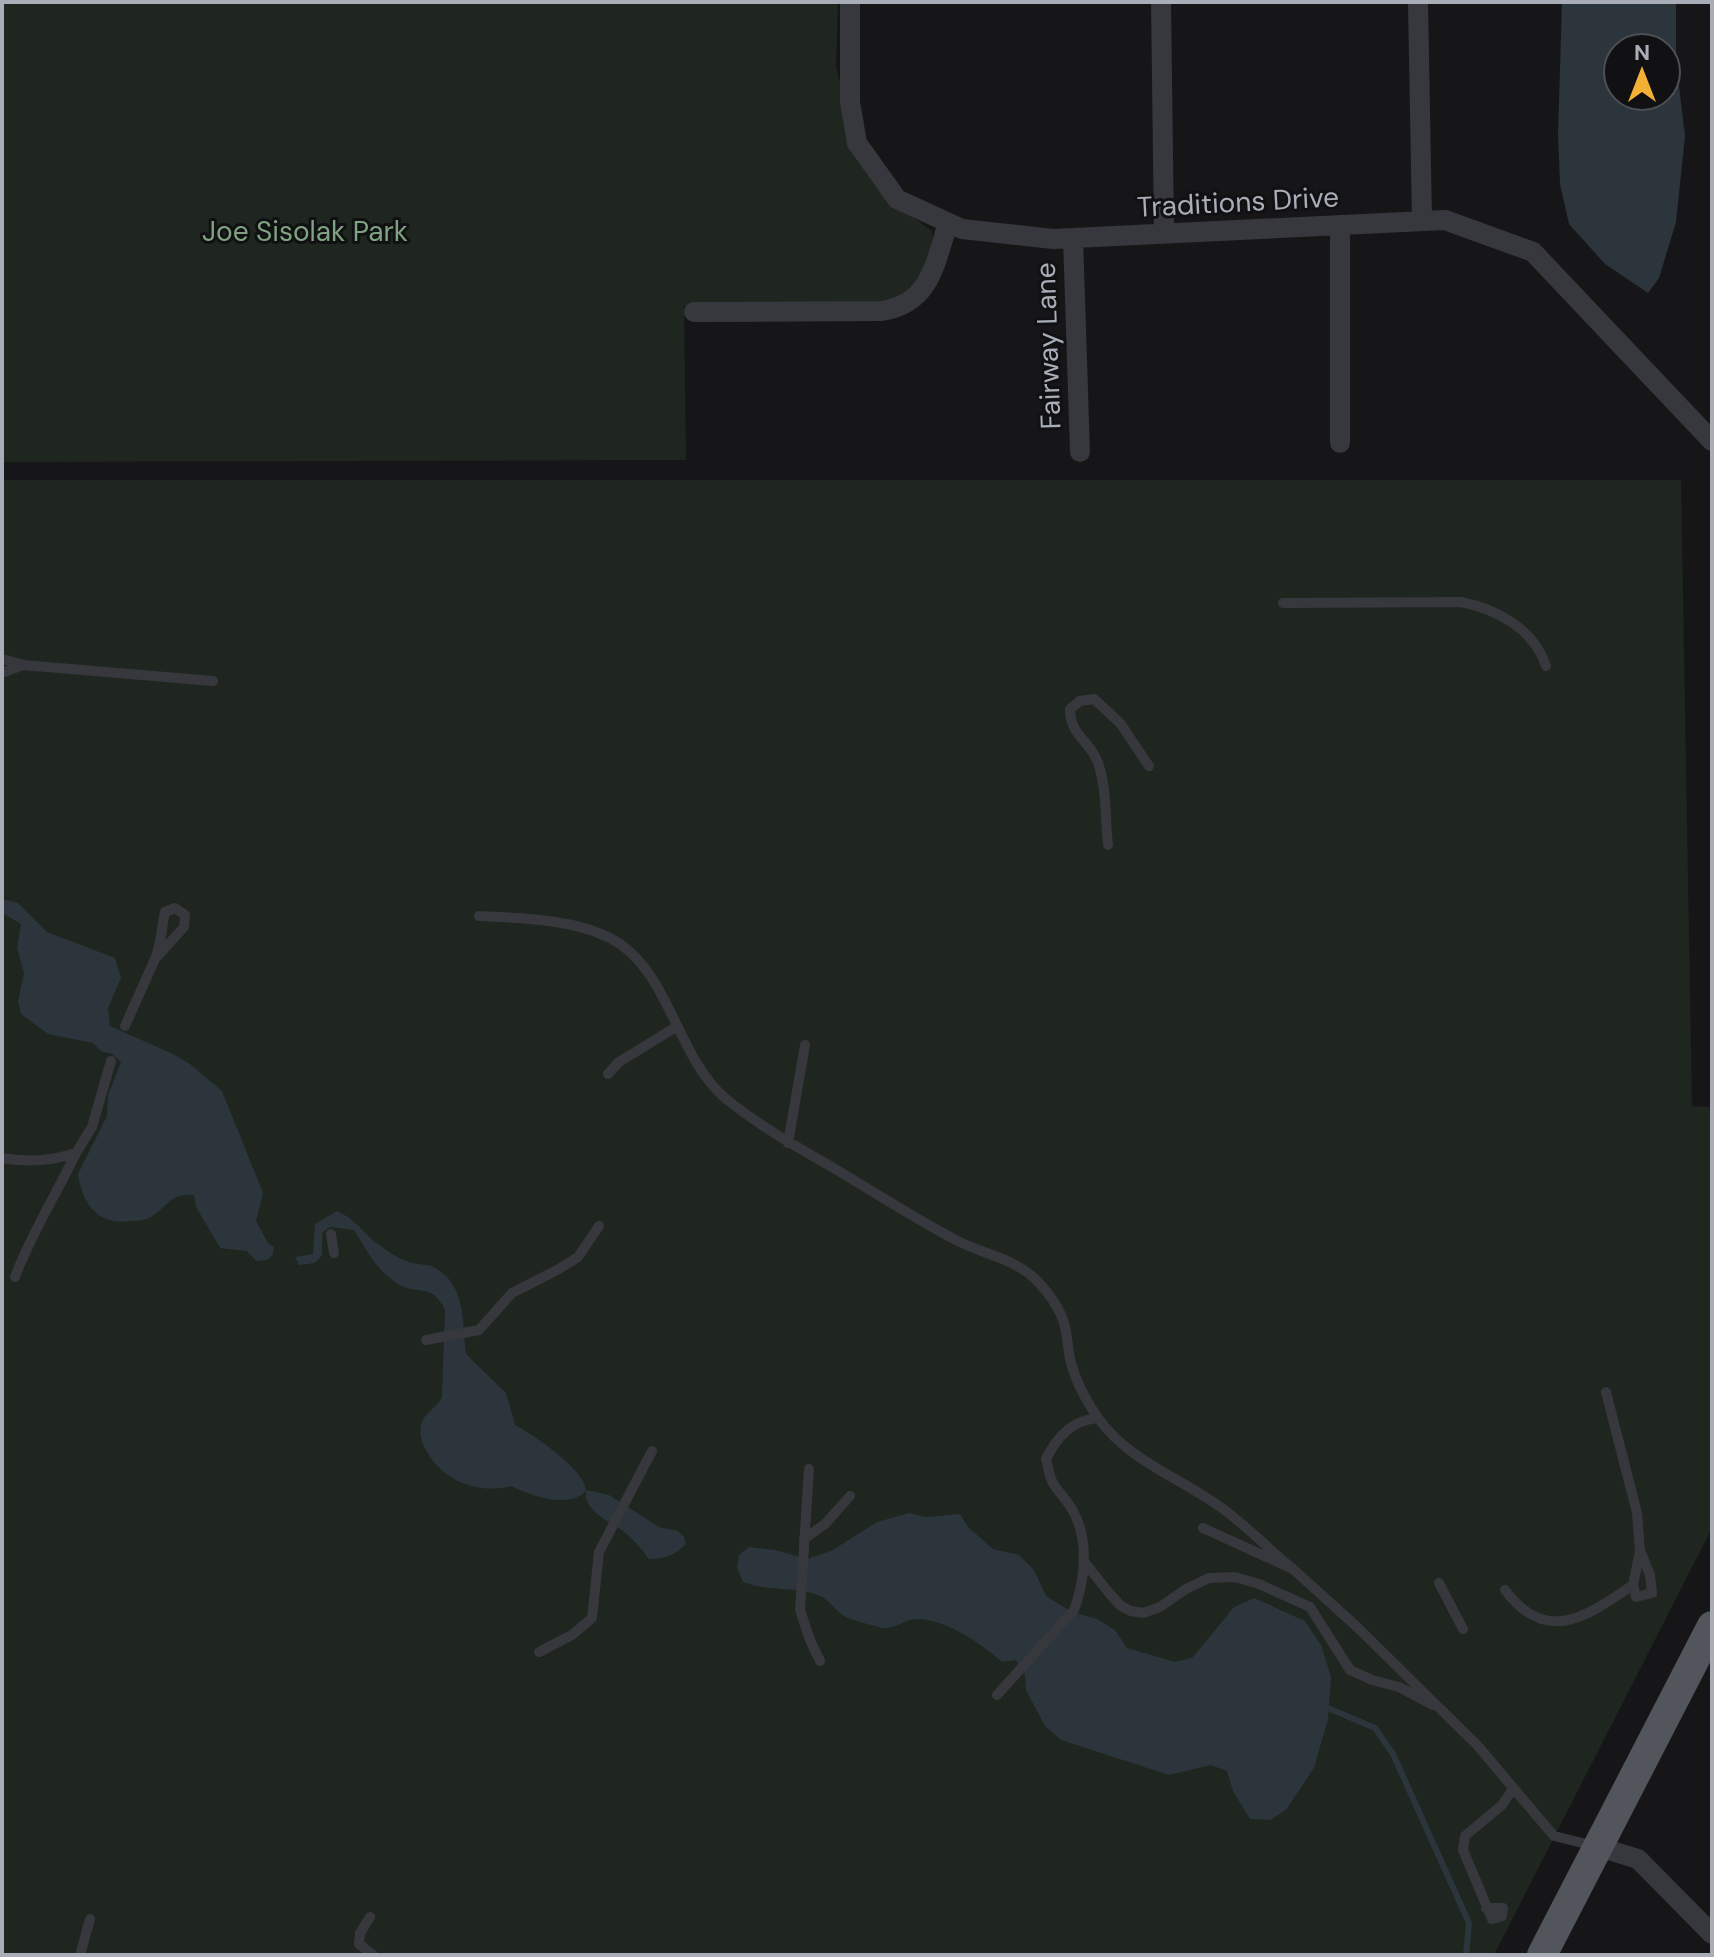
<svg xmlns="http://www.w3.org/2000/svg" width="1714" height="1957" viewBox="0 0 1714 1957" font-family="'DM Sans',sans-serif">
<rect width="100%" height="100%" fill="#161618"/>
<!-- green -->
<path fill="#1e261f" d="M 2,2 L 838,2 L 836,66 L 856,152 L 895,204 L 932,231 C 936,254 920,283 899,296 C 893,301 882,302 875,305 L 684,306 L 686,460 L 2,462 Z
M 2,480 L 1681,480 L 1692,1106 L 1712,1107 L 1712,1528 L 1494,1955 L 2,1955 Z"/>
<!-- water -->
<path fill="#2c353c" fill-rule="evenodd" d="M 1562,2 L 1676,2 L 1676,62 L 1685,136 L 1676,222 L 1659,278 L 1648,293 L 1605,264 L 1569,224 L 1560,184 L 1558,135 ZM 1618,48 L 1666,48 L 1666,96 L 1618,96 Z
M 2,899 L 18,903 L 47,932 L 115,958 L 121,978 L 108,1008 L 110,1026 L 173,1054 L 190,1064 L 222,1091 L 263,1193 L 256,1221 L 268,1243 L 274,1247 L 273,1254 L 267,1260 L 256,1261 L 247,1251 L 220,1248 L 196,1207 L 194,1195 C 170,1193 168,1206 151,1217 C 146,1220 138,1221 132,1221 C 99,1226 83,1206 78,1174 L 107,1116 L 108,1095 L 121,1062 L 112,1054 L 101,1051 L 93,1043 L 48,1034 L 21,1014 L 18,1001 L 24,973 L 17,948 L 21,924 L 2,913 Z
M 337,1211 C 359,1221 366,1238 385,1249 C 393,1255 403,1261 413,1263 C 418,1265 426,1264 431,1266 C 467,1282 462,1323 466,1354 L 506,1393 L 515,1425 C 533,1434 585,1470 586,1490 L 609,1495 L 659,1527 L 678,1531 L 684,1537 L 686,1544 C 676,1555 664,1559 649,1559 C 642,1549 633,1539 623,1531 C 609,1521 584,1512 586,1491 C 568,1509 532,1496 511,1486 C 478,1495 441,1480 426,1450 C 422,1443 419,1433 421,1425 C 424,1412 438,1408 442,1396 L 445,1310 C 432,1282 418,1296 398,1284 C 374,1268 369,1253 354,1230 L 330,1227 L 322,1233 L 322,1255 L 315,1263 L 299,1265 L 295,1257 L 313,1254 L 315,1224 Z
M 909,1513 L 926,1517 L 960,1514 L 968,1527 L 993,1549 L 1019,1555 L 1034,1570 L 1046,1596 L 1072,1612 L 1097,1619 L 1115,1630 L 1127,1648 L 1175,1662 L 1193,1657 L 1234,1607 L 1254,1598 L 1305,1621 L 1321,1645 L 1331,1677 L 1328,1719 L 1314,1768 L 1286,1810 L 1270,1820 L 1250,1819 L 1233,1791 L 1227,1771 L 1211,1765 L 1169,1775 L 1061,1740 L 1045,1726 L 1026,1690 L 1025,1675 L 1016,1660 L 1002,1662 C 983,1644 942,1617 915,1619 C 905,1620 895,1628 885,1628 C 879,1628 849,1619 844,1616 C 832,1608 829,1598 815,1594 C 791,1587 767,1591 743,1582 L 737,1568 L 739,1555 L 749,1547 L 775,1550 L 807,1559 L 831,1551 L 877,1522 Z"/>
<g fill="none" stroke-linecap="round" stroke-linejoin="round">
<!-- stream -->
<path stroke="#2c353c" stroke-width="6" d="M 1328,1708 L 1375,1728 L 1393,1754 L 1469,1923 L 1466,1955"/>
<!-- service -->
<path stroke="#37383d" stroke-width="10" d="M 1283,603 L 1461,602 C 1497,609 1534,629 1546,666
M 2,659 L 21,664
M 2,673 L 23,665 L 213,681
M 1108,845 C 1105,819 1107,788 1098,763 C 1090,740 1070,736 1070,709 L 1080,701 L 1094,699 L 1120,723 L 1149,766
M 479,916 C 521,918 572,919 610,938 C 670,969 675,1055 725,1098 C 758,1125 795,1146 832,1167 C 872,1191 911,1216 952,1238 C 978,1253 1009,1256 1033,1277 C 1047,1290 1061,1309 1065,1327 C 1068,1339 1068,1352 1071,1363 C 1076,1382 1087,1402 1098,1418 C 1128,1460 1178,1477 1219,1506 C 1245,1524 1268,1549 1293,1569
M 125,1026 L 155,959 L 184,927 L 185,915 L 175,908 L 165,912 C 161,929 162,943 155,959
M 608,1074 L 619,1062 L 676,1027
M 788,1143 L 805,1045
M 2,1158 C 28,1163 51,1161 76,1153 L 92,1127 L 111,1061
M 331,1234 L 334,1253
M 15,1277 C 31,1234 56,1195 76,1153
M 426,1340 L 479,1330 L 512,1293 L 559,1269 L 578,1257 L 599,1226
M 809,1469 L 800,1610 L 810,1640 L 820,1661
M 1203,1528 L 1293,1569 L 1356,1626 L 1477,1745 L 1554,1836 L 1595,1846
M 804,1539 L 825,1524 L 850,1496
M 1083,1560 L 1109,1593 L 1121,1606 L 1131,1611 L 1143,1613 L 1160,1607 L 1186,1589 L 1209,1578 L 1235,1577 L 1259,1584 L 1310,1607 L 1350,1670 L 1372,1680 L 1399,1687 L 1433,1705
M 1439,1583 L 1463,1629
M 1633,1585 L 1636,1597 L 1652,1593 L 1650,1575 L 1641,1553
M 1505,1590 C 1547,1646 1587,1616 1633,1585 L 1640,1551 L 1637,1513 L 1606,1392
M 539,1652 L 572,1635 L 592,1618 L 599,1552 L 652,1451
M 997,1695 L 1074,1610 C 1085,1581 1089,1541 1074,1513 C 1069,1502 1059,1493 1053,1483 C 1049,1476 1048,1466 1046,1459 C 1057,1437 1072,1420 1098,1418
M 1486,1908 L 1503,1908 L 1502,1916 L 1492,1919 L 1463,1850 L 1465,1836 L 1502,1805 L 1513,1789
M 370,1917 L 360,1933 L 359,1944 L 373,1955
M 80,1955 L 90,1919"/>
<!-- minor -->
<path stroke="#37383d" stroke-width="20" d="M 850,2 L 850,102 L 857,143 L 897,199 L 962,229 L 1053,239 L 1445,220 L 1533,252 L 1712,441
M 1161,2 L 1164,233
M 1418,2 L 1422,221
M 1340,225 L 1340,443
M 1073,238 L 1080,452
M 694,312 L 882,311 C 931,303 935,263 948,223
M 1599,1847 L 1638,1859 L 1712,1934"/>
<!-- primary -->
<path stroke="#53555c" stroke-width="30" d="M 1542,1955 L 1712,1626"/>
</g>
<g text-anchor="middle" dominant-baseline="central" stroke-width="6" stroke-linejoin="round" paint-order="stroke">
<!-- street labels -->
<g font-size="28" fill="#a8adb8" stroke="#111113">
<text transform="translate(1238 202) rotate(-3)">Traditions Drive</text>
<text transform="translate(1048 346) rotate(-92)">Fairway Lane</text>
</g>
<!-- park labels -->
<g font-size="28" fill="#7fa381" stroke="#111113">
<text x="305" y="231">Joe Sisolak Park</text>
</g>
</g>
<!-- border -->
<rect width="1714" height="1957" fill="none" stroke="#a8adb8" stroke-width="8"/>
<!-- north arrow -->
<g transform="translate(1642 72)"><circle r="38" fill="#111113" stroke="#4d4f55" stroke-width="2"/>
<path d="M0-6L14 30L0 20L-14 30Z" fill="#f2b134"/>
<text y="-12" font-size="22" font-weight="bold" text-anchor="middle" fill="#a8adb8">N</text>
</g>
</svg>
